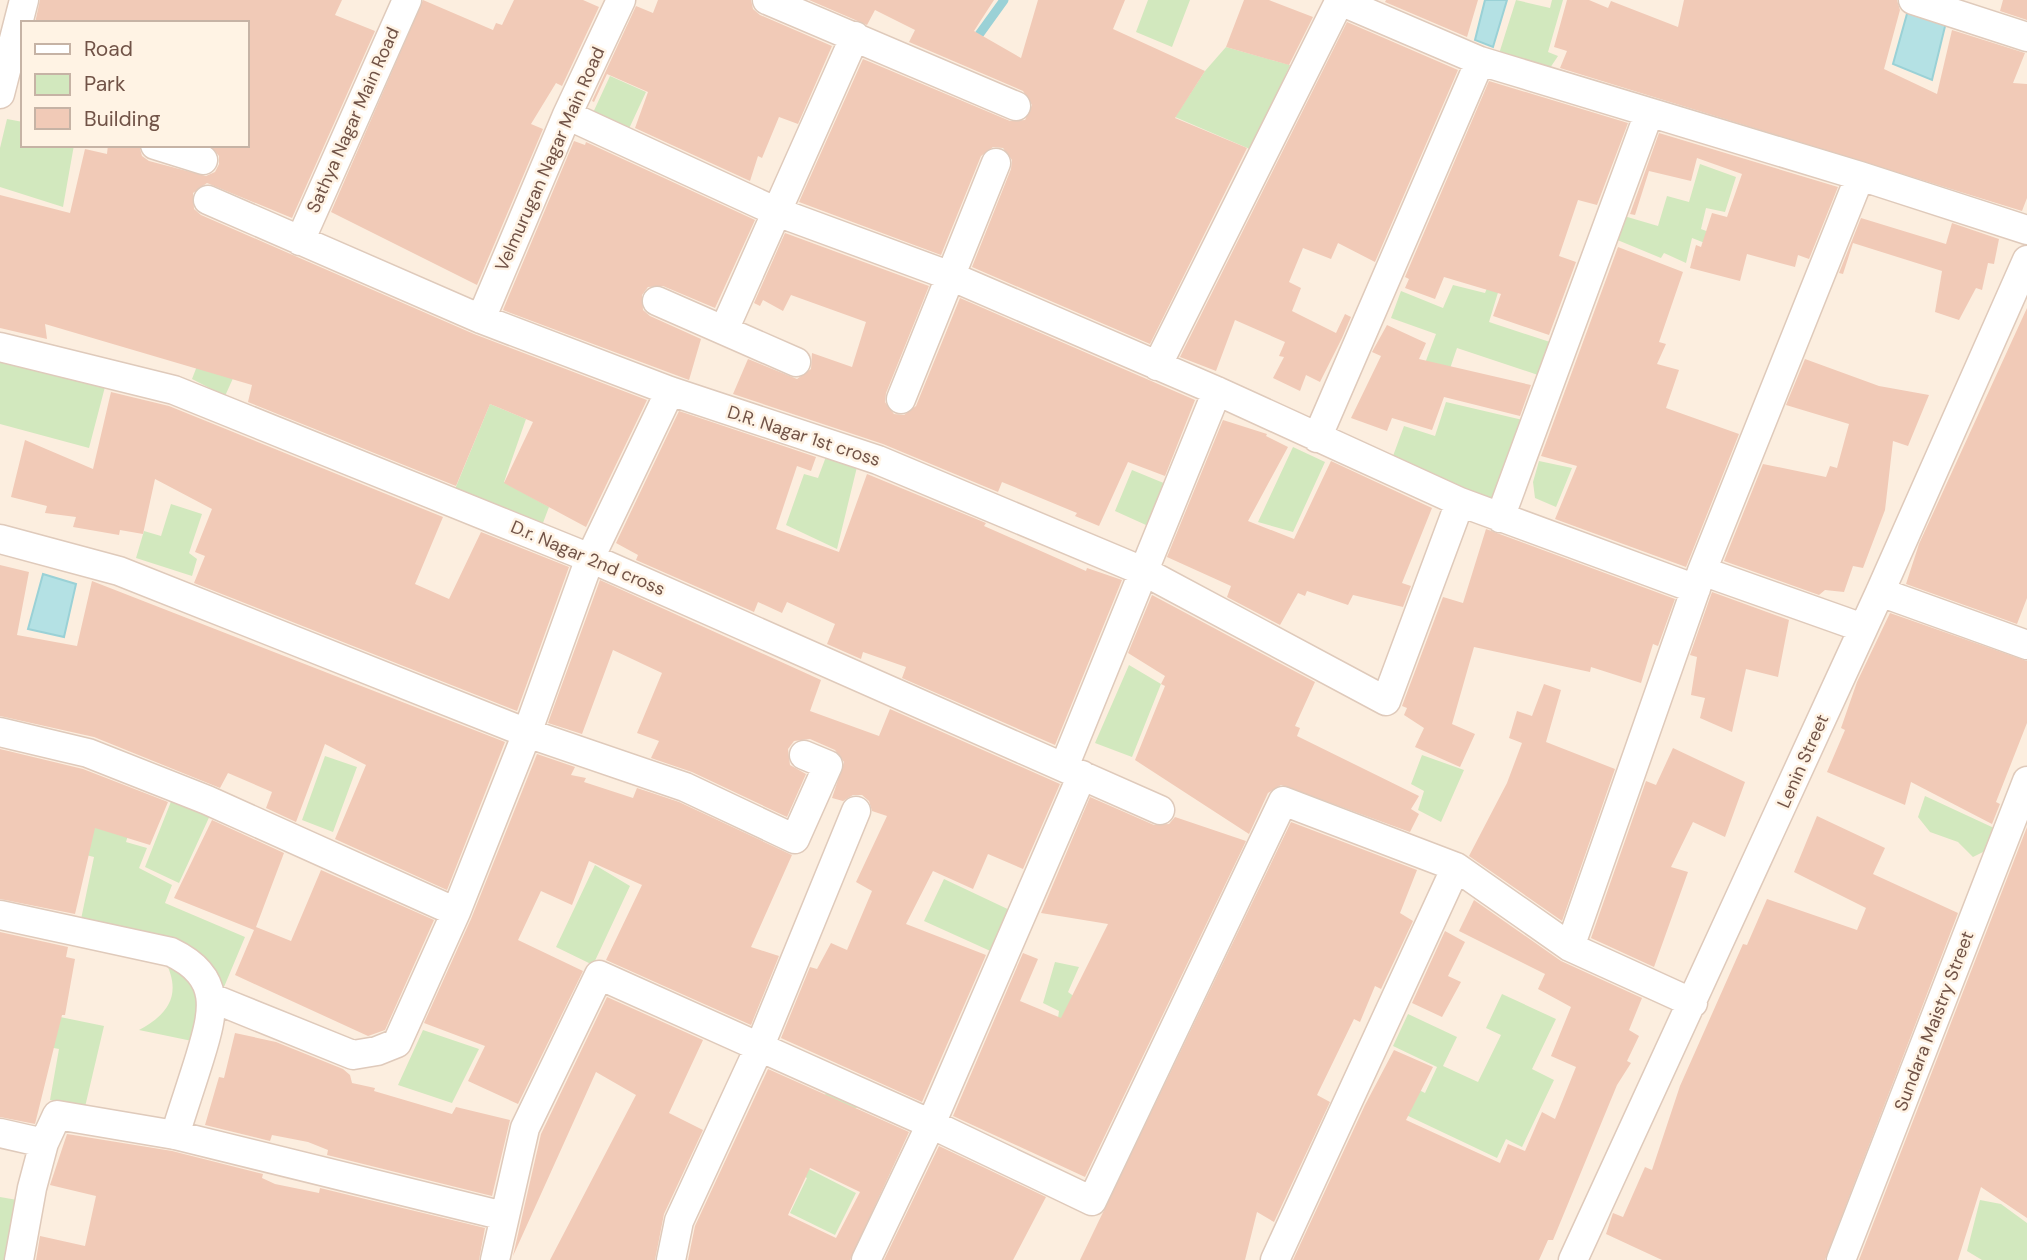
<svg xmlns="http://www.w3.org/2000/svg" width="2027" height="1260" viewBox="0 0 2027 1260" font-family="'DM Sans',sans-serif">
<rect width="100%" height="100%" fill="#fceedf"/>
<!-- green -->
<path fill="#d2e8be" d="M 1148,0 L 1190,0 L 1172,47 L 1136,32 Z
M 1516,0 L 1550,8 L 1552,0 L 1563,0 L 1548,52 L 1558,56 L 1544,77 L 1497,60 Z
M 1226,47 L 1290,65 L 1252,150 L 1175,117 L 1205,71 Z
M 610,76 L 646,92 L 627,133 L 591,117 Z
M 7,119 L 23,122 L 23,145 L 74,145 L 63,207 L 0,187 L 0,148 Z
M 1700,164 L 1736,177 L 1725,212 L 1706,208 L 1701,229 L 1722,237 L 1718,248 L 1692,238 L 1686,263 L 1664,253 L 1661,258 L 1615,239 L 1624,216 L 1658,226 L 1667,196 L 1689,202 Z
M 1490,281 L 1500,286 L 1489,322 L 1550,342 L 1541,376 L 1457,348 L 1441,395 L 1421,374 L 1436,334 L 1391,318 L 1401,291 L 1443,308 L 1453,285 L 1485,293 Z
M 221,304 L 259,321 L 225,396 L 192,379 Z
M 0,355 L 106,383 L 89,448 L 0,424 Z
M 1446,402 L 1531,422 L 1496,512 L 1366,447 L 1393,456 L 1404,426 L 1435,436 Z
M 490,404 L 526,419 L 504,482 L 549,507 L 538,536 L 453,494 Z
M 1293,447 L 1325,462 L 1293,532 L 1258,522 Z
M 827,454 L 857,467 L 837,549 L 786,525 L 804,474 L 818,478 Z
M 1539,461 L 1572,468 L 1556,507 L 1535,498 L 1533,482 Z
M 1132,470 L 1166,484 L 1146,525 L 1115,511 Z
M 171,504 L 202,514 L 189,553 L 197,559 L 192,576 L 136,558 L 144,531 L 161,536 Z
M 1129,665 L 1161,684 L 1132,757 L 1095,743 Z
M 1422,755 L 1464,770 L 1441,822 L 1418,810 L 1424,791 L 1411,784 Z
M 325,756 L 357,767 L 333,832 L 302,820 Z
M 174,794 L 212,811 L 179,883 L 145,867 Z
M 1925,796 L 1994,828 L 1987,850 L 1973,857 L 1958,842 L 1930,832 L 1918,817 Z
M 52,818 L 129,832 L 126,842 L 147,848 L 139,868 L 172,885 L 165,903 L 245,937 L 224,987 L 80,924 L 94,857 L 46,845 Z
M 595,865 L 630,886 L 593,965 L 556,947 Z
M 944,879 L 1016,913 L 997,954 L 924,921 Z
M 164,959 L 179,965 L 205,999 L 192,1041 L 139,1030 C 171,1013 182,992 164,959 Z
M 1055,962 L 1079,967 L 1068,992 L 1079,1000 L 1057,1025 L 1059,1011 L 1043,1003 Z
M 1502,994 L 1556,1019 L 1532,1069 L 1554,1080 L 1522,1147 L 1506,1139 L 1497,1158 L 1402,1113 L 1415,1088 L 1425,1093 L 1437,1067 L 1393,1046 L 1408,1014 L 1457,1037 L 1443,1066 L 1478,1082 L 1501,1035 L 1486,1028 Z
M 26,1010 L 104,1026 L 85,1107 L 50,1100 L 59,1049 L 17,1041 Z
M 423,1030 L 479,1049 L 452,1103 L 398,1085 Z
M 829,1089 L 860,1105 L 849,1113 L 807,1168 L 856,1193 L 835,1235 L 790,1213 L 807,1178 L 778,1164 Z
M 0,1197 L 23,1201 L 13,1260 L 0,1260 Z
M 1980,1200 L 2001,1204 L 2027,1223 L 2027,1260 L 1982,1260 L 1967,1251 Z"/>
<!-- water -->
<path fill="#b4e1e4" stroke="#9ad1d6" stroke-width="2" d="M 1485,0 L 1507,0 L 1493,47 L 1475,40 Z
M 1910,3 L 1948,14 L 1932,80 L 1893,64 Z
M 43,574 L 76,584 L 64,637 L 28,629 Z"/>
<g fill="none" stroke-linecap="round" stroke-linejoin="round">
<!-- stream -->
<path stroke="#9ad1d6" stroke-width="9" d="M 973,43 L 1004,0"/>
</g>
<!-- building -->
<path fill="#f1cab7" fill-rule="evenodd" d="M 40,0 L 342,0 L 335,15 L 375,31 L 292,218 L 207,183 L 193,193 L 194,209 L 201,215 L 474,334 L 647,400 L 586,527 L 504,483 L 533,422 L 490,404 L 456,486 L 248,402 L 252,385 L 45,324 L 47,339 L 0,328 L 0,195 L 70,213 L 85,149 L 107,154 L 108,145 L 139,145 L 142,156 L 149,161 L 206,176 L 215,172 L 219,164 L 219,156 L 210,145 L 247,145 L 247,23 L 35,23 Z
M 423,0 L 493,30 L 496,23 L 502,25 L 514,0 L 583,0 L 599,7 L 562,86 L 556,83 L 531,124 L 543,129 L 477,285 L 331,212 Z
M 658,0 L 751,0 L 753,9 L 760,15 L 832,46 L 798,124 L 779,117 L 762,158 L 758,156 L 750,181 L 635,128 L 648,92 L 607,74 L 594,102 L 592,101 L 636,6 L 653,13 Z
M 809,0 L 994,0 L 974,31 L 1021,58 L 1038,0 L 1125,0 L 1113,29 L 1205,71 L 1175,118 L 1247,148 L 1150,344 L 972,267 L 1011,169 L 1012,160 L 1003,148 L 993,147 L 981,156 L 941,255 L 799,202 L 863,59 L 1010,121 L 1025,120 L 1032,105 L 1023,91 L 909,42 L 915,30 L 875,10 L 867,25 Z
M 1244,0 L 1269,0 L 1313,17 L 1289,65 L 1226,47 Z
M 1386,0 L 1478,0 L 1467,37 L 1385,2 Z
M 1567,0 L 1589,0 L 1608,8 L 1611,1 L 1678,27 L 1684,0 L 1897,0 L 1900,10 L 1884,69 L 1937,94 L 1952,30 L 2025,53 L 2013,83 L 2027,84 L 2027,198 L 2022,211 L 1560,68 L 1567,51 L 1554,47 Z
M 2003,0 L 2027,0 L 2027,20 L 2000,11 Z
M 1347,22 L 1458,70 L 1375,262 L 1338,243 L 1331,259 L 1303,248 L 1289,282 L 1301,288 L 1292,311 L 1336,333 L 1345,314 L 1351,317 L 1342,338 L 1320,382 L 1306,375 L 1300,391 L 1273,378 L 1284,357 L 1279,356 L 1285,342 L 1235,320 L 1216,371 L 1180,357 Z
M 1489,81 L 1628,123 L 1597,205 L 1578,200 L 1559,256 L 1576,262 L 1549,335 L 1493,316 L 1501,294 L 1444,277 L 1435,299 L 1405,288 L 1409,279 L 1405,277 Z
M 1659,133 L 1838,187 L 1809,259 L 1798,255 L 1795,267 L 1747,254 L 1740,281 L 1690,268 L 1696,245 L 1701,247 L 1712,213 L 1727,217 L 1742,174 L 1697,158 L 1691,181 L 1649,171 L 1635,215 L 1630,214 Z
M 574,141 L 585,145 L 586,142 L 755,220 L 715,308 L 663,286 L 648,287 L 642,295 L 643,310 L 650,316 L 701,339 L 689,380 L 503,310 Z
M 1861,218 L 1946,244 L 1952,223 L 1999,239 L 1994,264 L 1988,263 L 1982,290 L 1976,288 L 1959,320 L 1935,312 L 1942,271 L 1853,243 L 1843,274 L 1839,273 Z
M 785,233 L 929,286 L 886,393 L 885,402 L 894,414 L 904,415 L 916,406 L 960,298 L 1195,400 L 1165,476 L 1128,462 L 1099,526 L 1075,516 L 1077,513 L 1002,482 L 998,492 L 883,444 L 733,394 L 748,359 L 797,379 L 811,369 L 812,353 L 852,367 L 866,322 L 791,295 L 783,311 L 763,300 L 760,306 L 754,303 Z
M 1618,247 L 1683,272 L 1659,342 L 1666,344 L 1657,364 L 1679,370 L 1666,408 L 1739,434 L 1686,567 L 1555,519 L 1577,466 L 1541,456 Z
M 2027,308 L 2027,598 L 2017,624 L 1906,584 L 1919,544 Z
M 1387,325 L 1426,343 L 1419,359 L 1531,385 L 1520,416 L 1444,397 L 1432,430 L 1392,418 L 1387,431 L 1351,418 L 1381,356 L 1372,352 Z
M 1805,359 L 1879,386 L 1929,395 L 1908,446 L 1893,441 L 1885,510 L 1863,568 L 1853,566 L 1844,592 L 1825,590 L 1819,595 L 1724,561 L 1763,464 L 1826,477 L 1830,466 L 1837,468 L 1849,424 L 1786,405 Z
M 111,392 L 169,406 L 443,517 L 415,584 L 449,599 L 481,532 L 569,567 L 517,711 L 194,583 L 205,556 L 195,552 L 212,509 L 155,479 L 143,534 L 120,530 L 119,535 L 73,527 L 76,517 L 45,513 L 47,506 L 11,497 L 25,440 L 93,469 Z
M 679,411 L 816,457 L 811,471 L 797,466 L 776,529 L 839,552 L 867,474 L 986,523 L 984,526 L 1086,571 L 1087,568 L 1122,580 L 1055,745 L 902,678 L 906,667 L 863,652 L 861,659 L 827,644 L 835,624 L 787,602 L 782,613 L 758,602 L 754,612 L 636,560 L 638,555 L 616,543 Z
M 1223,420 L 1267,434 L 1266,436 L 1288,447 L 1248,521 L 1294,539 L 1331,461 L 1432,508 L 1402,583 L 1411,586 L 1403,607 L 1353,595 L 1348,605 L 1307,591 L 1305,596 L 1298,593 L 1280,625 L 1227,597 L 1231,586 L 1167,557 Z
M 1486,529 L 1675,599 L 1658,646 L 1653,644 L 1641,683 L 1591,667 L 1590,672 L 1474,647 L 1452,724 L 1475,734 L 1460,767 L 1415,747 L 1424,728 L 1404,715 L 1407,708 L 1402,706 L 1443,597 L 1463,603 Z
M 0,565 L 29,572 L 17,635 L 77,646 L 92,581 L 505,742 L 447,890 L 335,839 L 366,765 L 325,744 L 296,822 L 266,808 L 272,792 L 228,773 L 220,788 L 94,737 L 0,716 Z
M 600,580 L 821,680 L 810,711 L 879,736 L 890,709 L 1060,784 L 1023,869 L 988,854 L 973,889 L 933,871 L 906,924 L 986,955 L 922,1102 L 781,1038 L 810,967 L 817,969 L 831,943 L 847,950 L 872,891 L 856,882 L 887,816 L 872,811 L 869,801 L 862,795 L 853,795 L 843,801 L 832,798 L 844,762 L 835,750 L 810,739 L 794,741 L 788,749 L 790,765 L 806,774 L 787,817 L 692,772 L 651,758 L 659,741 L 637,733 L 662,673 L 613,650 L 582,734 L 548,723 Z
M 1712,592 L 1789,620 L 1778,677 L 1746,669 L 1732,732 L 1700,718 L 1705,698 L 1691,695 L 1697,657 L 1690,655 Z
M 1152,595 L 1315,682 L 1295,726 L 1300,728 L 1297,736 L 1419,796 L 1411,809 L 1419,814 L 1410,832 L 1281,785 L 1268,793 L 1249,834 L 1135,760 L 1165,686 L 1161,684 L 1165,676 L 1128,653 Z
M 1890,613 L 2027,661 L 2027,723 L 1996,802 L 2000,804 L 1992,824 L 1911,782 L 1905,805 L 1827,772 L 1845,730 L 1841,728 L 1857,682 Z
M 1544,684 L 1561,690 L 1546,742 L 1615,769 L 1562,921 L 1469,856 L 1507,783 L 1522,743 L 1509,738 L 1517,711 L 1532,716 Z
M 1673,748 L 1745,782 L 1725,837 L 1693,822 L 1671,867 L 1688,872 L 1654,967 L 1591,938 L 1646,781 L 1656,785 Z
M 0,749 L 83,769 L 168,802 L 150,845 L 95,828 L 75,914 L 0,899 Z
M 537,754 L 575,767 L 571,775 L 586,778 L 584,782 L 633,798 L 637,788 L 679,802 L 792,855 L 751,947 L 779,956 L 751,1025 L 606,960 L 642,885 L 589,861 L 572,905 L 541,891 L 518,940 L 583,971 L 518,1104 L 468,1081 L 485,1046 L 424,1023 L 471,919 Z
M 1090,797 L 1154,825 L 1169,824 L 1175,817 L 1246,841 L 1085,1177 L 953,1116 L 1023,953 L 1038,959 L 1020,1001 L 1061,1018 L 1108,924 L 1041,913 Z
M 1817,816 L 1885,848 L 1873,874 L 1958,913 L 1825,1260 L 1662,1260 L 1606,1234 L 1613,1213 L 1623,1217 L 1645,1167 L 1652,1170 L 1680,1086 L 1743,944 L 1747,945 L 1767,899 L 1857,930 L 1866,908 L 1794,872 Z
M 212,820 L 284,853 L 256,927 L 291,941 L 321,870 L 434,920 L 385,1030 L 368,1036 L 235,975 L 254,930 L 174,898 Z
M 1291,822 L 1417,870 L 1400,913 L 1413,921 L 1381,989 L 1375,986 L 1360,1022 L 1354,1019 L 1317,1095 L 1330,1102 L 1274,1222 L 1257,1212 L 1245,1260 L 1080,1260 Z
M 2027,827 L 2027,1218 L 1981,1187 L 1958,1260 L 1859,1260 Z
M 1474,900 L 1561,961 L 1642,998 L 1629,1030 L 1639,1036 L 1627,1061 L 1631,1063 L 1617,1085 L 1553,1240 L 1548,1240 L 1539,1260 L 1293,1260 L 1365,1105 L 1394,1050 L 1433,1067 L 1406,1120 L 1500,1163 L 1508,1144 L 1525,1151 L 1542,1112 L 1555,1119 L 1576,1067 L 1551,1056 L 1571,1007 L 1538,989 L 1545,974 L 1459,931 Z
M 1445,931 L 1465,942 L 1448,976 L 1461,982 L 1442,1017 L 1412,1003 Z
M 0,932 L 68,947 L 66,957 L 75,959 L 65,1015 L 62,1015 L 35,1124 L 0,1117 Z
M 607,997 L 703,1040 L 669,1113 L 703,1130 L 664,1214 L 655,1260 L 550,1260 L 636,1095 L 596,1072 L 513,1256 L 541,1134 Z
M 235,1033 L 276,1042 L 343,1069 L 350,1075 L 352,1083 L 375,1088 L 374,1091 L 452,1114 L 456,1107 L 510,1120 L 492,1196 L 327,1155 L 328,1150 L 308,1142 L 272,1135 L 270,1141 L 205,1125 L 219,1077 L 224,1078 Z
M 768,1069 L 909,1132 L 850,1260 L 688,1260 L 695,1226 ZM 810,1168 L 860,1192 L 836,1238 L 788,1215 Z
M 67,1134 L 172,1151 L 263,1174 L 262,1178 L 275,1184 L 319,1193 L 320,1188 L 485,1228 L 479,1260 L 36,1260 L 40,1236 L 85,1246 L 96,1196 L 50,1185 Z
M 939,1146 L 1046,1197 L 1013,1260 L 884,1260 Z"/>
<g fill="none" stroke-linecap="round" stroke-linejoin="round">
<defs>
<path id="minor" d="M 767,0 L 1016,106
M 1913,0 L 2027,37
M 1340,1 L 1480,61 L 1860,176 L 2027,230
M 0,94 L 24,0
M 567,115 L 777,212 L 948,275 L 1217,391 L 1460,502 L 1696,589
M 155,145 L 203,160
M 208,200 L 481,319 L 670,391 L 878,460 L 1145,572 L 1386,701 L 1460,502
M 300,241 L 407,0
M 657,301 L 796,362
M 481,319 L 567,115 L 621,0
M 724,330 L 855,36
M 0,347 L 174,390 L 590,558 L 1160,810
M 1157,366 L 1340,0
M 901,399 L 996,163
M 1317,438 L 1480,61
M 1500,518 L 1649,113
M 0,539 L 119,571 L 527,733 L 685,787 L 795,839 L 828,765 L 804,755
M 1702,571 L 1863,628
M 1880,592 L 2027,645
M 0,732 L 88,753 L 207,800 L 456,912
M 1064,767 L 1217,391
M 0,915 L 171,952 C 223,977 214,1011 200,1057 C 192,1083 183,1109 175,1135
M 1570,947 L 1702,571 L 1860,176
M 212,998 L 353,1055 L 377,1051 L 397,1043 L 456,912 L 527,733 L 590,558 L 670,391
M 0,1133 L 44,1143 L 57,1115 L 175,1135 L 504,1216
M 19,1260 L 32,1188 L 44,1143
M 495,1260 L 525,1128 L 599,975 L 931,1124 L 1092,1201 L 1283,801 L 1456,867 L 1570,947 L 1693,1003
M 671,1260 L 679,1221 L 759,1048 L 856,811
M 866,1260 L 931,1124 L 1082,775
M 1275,1260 L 1456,867
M 1573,1260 L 1880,592 L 2027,260
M 1841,1260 L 2027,781"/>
</defs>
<!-- minor casing -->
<use href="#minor" stroke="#dfcabb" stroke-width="31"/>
<!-- minor -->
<use href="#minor" stroke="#fff" stroke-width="28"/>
</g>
<g text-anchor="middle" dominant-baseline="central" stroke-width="5" stroke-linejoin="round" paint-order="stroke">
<!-- street labels -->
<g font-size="18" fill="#715347" stroke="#fff3e4">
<text transform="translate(353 120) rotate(-66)">Sathya Nagar Main Road</text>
<text transform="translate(550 159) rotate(-66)">Velmurugan Nagar Main Road</text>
<text transform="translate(804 436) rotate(18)">D.R. Nagar 1st cross</text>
<text transform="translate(588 558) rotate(23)">D.r. Nagar 2nd cross</text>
<text transform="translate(1803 761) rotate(-66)">Lenin Street</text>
<text transform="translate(1934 1021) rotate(-69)">Sundara Maistry Street</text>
</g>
</g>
<!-- legend -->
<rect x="21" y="21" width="228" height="126" fill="#fff3e4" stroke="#c6b3a5" stroke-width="2"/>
<rect x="35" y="44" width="35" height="10" fill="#ffffff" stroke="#c6b3a5" stroke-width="2"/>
<text x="84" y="56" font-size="21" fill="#715347">Road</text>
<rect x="35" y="74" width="35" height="21" fill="#d2e8be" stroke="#c6b3a5" stroke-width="2"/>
<text x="84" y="91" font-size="21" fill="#715347">Park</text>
<rect x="35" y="108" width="35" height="21" fill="#f1cab7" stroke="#c6b3a5" stroke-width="2"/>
<text x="84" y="126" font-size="21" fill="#715347">Building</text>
</svg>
